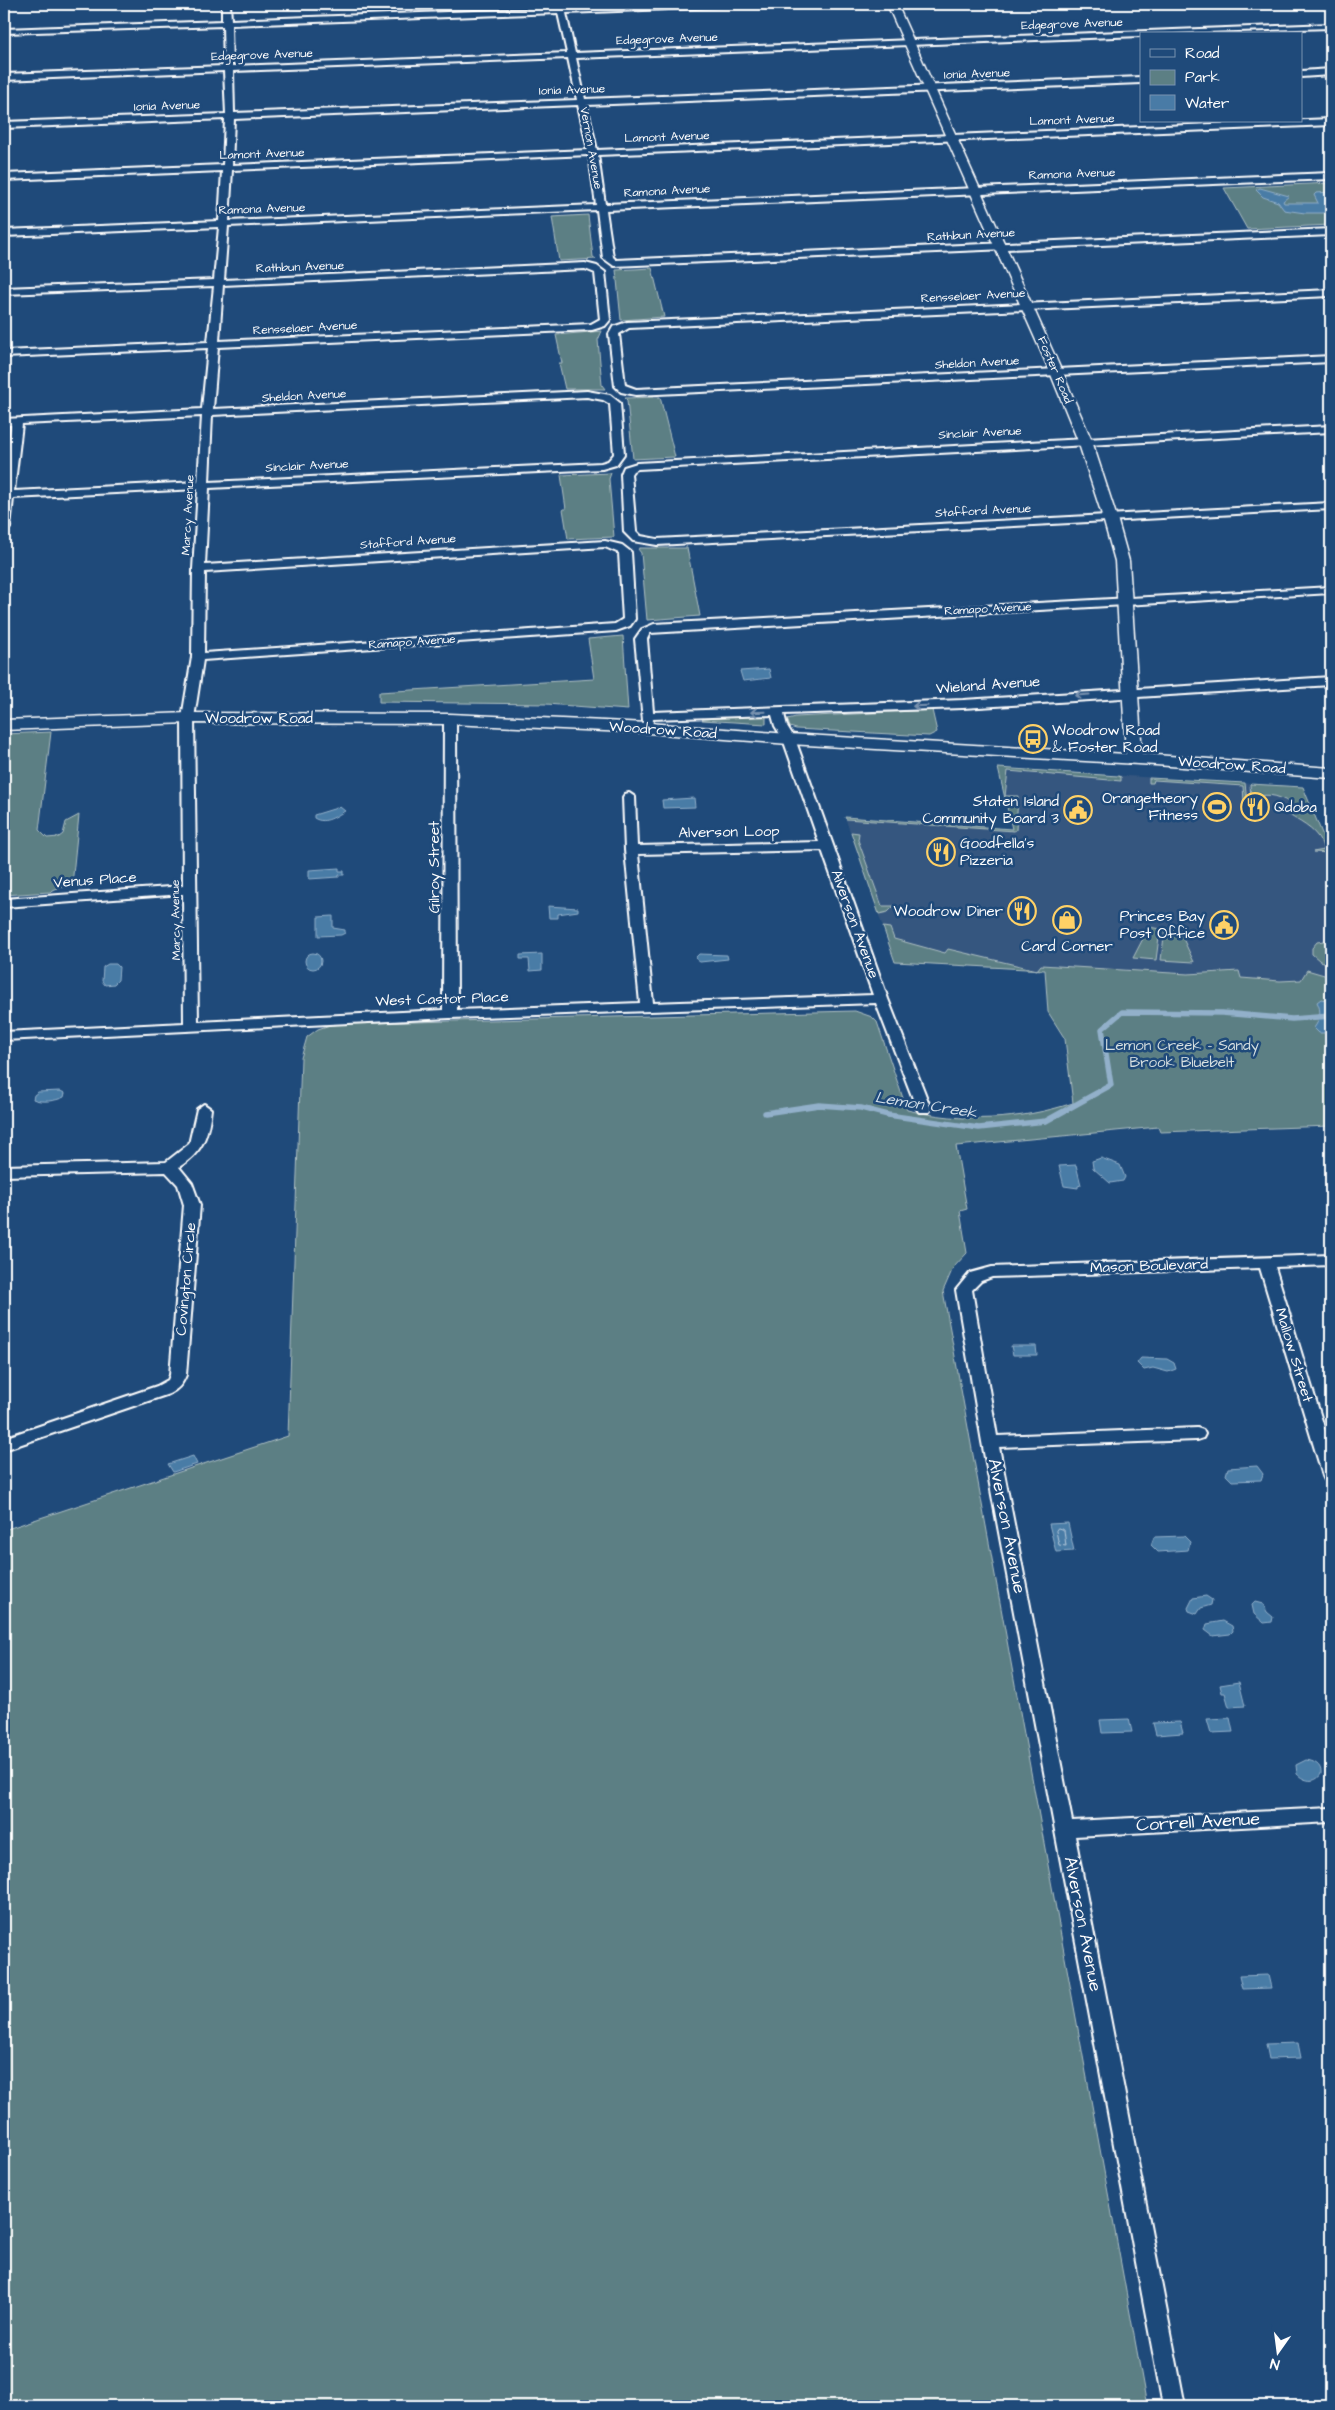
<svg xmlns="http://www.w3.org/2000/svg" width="1335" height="2410" viewBox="0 0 1335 2410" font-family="'Architects Daughter',sans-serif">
<rect width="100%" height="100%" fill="#1f4a7a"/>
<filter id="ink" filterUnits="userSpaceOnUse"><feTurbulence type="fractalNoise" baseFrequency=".02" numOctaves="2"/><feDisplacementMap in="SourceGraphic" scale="10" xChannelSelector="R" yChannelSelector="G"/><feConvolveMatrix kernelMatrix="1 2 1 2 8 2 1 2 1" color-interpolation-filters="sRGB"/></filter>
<g filter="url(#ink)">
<!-- built -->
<path fill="#36577f" d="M 998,768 L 1303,787 L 1331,855 L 1331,987 L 895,962 L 845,817 L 1012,829 Z"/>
<!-- green -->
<path fill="#5c7f84" stroke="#aebfc2" d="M 1331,183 L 1331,225 L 1247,229 L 1224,188 Z
M 588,215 L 593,257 L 596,259 L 559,261 L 552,217 Z
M 652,268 L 664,317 L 621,320 L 616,270 Z
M 602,331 L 598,340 L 602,385 L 605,389 L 565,389 L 559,363 L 562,363 L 556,335 Z
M 660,397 L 675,457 L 633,459 L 627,400 L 625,398 Z
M 611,473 L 609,479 L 614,537 L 568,539 L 563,509 L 566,509 L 561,475 Z
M 640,548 L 687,548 L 700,616 L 647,620 L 641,553 L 638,549 Z
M 623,636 L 628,710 L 546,704 L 379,702 L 379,692 L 594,679 L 588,639 Z
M 932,710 L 937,732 L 929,736 L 796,729 L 790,727 L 787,719 L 796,717 Z
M 766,715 L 766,724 L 702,720 L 703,719 Z
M 51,732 L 39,830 L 47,838 L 59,837 L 63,834 L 66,822 L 79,815 L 72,885 L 55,889 L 50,892 L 4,895 L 4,734 Z
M 998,768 L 1118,776 L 1121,777 L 1121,781 L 1008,771 L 1005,796 L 1018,796 L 1016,830 L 1014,831 L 846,819 L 845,817 L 1012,829 Z
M 1149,778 L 1245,783 L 1247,801 L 1244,802 L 1243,786 L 1154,780 L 1153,783 L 1149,783 Z
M 1250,784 L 1303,787 L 1330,853 L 1313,852 L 1324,850 C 1319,831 1305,825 1289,815 L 1293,809 L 1290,803 C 1276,794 1265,793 1251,799 Z
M 851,832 L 859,833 L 858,840 L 882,906 L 894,906 L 888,912 L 879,914 Z
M 883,927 L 890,928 L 894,939 L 945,953 L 948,949 L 1037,970 L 1041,965 L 1188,974 L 1239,971 L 1241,978 L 1280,981 L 1301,980 L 1307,970 L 1331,977 L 1331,1126 L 1160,1132 L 1158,1127 L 956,1146 L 967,1209 L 960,1211 L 967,1253 L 953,1268 L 943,1291 L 1147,2406 L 4,2406 L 4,1530 L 288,1436 L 301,1058 L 307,1037 L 318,1029 L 333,1024 L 855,1011 L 872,1017 L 877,1022 L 907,1110 C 964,1123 1018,1121 1073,1103 L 1065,1039 L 1048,1012 L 1045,970 L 895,962 Z
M 1149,927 L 1160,929 L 1156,960 L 1133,958 Z
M 1178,928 L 1194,962 L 1161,960 L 1165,929 Z
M 1331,940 L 1331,964 L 1320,961 L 1312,954 L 1312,948 L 1317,942 Z"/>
<!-- water -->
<path fill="#497ba6" stroke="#92b0ca" d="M 1260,188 L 1289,196 L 1283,201 L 1284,203 L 1318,203 L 1314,195 L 1316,193 L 1331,192 L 1331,213 L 1305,213 L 1284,210 L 1278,202 L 1263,197 L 1256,190 Z
M 769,669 L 771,678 L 743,681 L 740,671 Z
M 694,798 L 695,807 L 663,808 L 662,800 Z
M 340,807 L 345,811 C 336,816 325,825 314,818 L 314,815 Z
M 339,868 L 339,871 L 344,871 L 344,875 L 339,875 L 339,877 L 309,879 L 309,870 Z
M 548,906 L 578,908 L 578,911 L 558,914 L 558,918 L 549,918 Z
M 333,916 L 333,928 L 345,930 L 345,933 L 341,935 L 318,936 L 318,917 Z
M305 961a8 8 0 1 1 16 0a8 8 0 1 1-16 0Z
M 542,954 L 542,970 L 530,971 L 529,959 L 520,959 L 520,955 Z
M 699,954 L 727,955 L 728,959 L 700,962 L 697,960 L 696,957 Z
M 108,964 L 116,964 L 119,967 L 118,980 L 114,984 L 105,985 L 102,981 L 103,967 Z
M 1321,999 L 1331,1001 L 1331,1033 L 1319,1033 L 1314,1028 C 1320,1020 1322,1011 1317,1002 Z
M 60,1091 L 65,1093 L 64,1097 C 56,1101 41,1103 33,1099 L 34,1095 L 38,1092 Z
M 1101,1158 L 1120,1165 L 1125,1177 L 1123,1181 L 1110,1183 L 1093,1168 L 1092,1161 Z
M 1076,1165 L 1081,1185 L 1078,1186 L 1078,1188 L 1064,1186 L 1059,1166 Z
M 1011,1346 L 1036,1346 L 1037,1355 L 1013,1355 Z
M 1141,1358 L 1167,1359 L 1174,1363 L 1176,1369 L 1168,1372 L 1153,1368 L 1144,1370 L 1137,1363 Z
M 193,1456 L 197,1464 L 173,1472 L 168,1464 Z
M 1257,1466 L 1263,1474 L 1261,1480 L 1232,1481 L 1226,1475 L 1228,1468 Z
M 1068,1523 L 1074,1551 L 1056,1552 L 1049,1524 Z
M 1184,1536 L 1190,1542 L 1188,1550 L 1158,1552 L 1151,1545 L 1154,1537 Z
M 1206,1596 L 1212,1600 L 1211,1605 L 1201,1608 L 1197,1614 L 1189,1611 L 1188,1608 L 1193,1598 Z
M 1255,1602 L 1263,1604 L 1267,1612 L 1273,1617 L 1272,1622 L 1264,1623 L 1254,1614 L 1252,1605 Z
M 1223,1621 L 1232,1626 L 1233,1631 L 1230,1634 L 1213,1636 L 1205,1630 L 1207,1624 Z
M 1239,1682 L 1245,1706 L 1229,1707 L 1225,1693 L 1222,1693 L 1220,1685 Z
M 1230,1718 L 1233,1732 L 1211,1733 L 1207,1719 Z
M 1129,1719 L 1132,1732 L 1102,1733 L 1100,1720 Z
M 1180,1722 L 1183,1733 L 1156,1735 L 1153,1723 Z
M 1306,1760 C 1314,1761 1322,1765 1321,1774 C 1315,1784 1304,1781 1297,1774 L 1296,1765 Z
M 1268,1975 L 1271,1988 L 1242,1989 L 1239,1976 Z
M 1298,2043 L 1301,2058 L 1269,2059 L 1266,2044 Z"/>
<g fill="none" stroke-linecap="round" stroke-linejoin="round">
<!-- shore -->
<path stroke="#b6cadb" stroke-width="1" d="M 1058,1528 L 1064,1530 L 1066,1546 L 1059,1545 L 1056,1531 Z"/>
<!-- stream -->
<path stroke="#92b0ca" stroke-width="5.5" d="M 765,1113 L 819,1105 L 861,1108 L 888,1115 L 979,1128 L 1046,1121 L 1111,1085 L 1102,1029 L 1122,1012 L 1222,1013 L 1292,1019 L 1331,1016"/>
<defs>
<path id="minor" d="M 222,4 L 230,4 L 231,20 L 557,8 L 556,4 L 564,4 L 565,8 L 685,4 L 750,4 L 746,6 L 566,13 L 575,53 L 1331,24 L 1331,28 L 1141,34 L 1141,36 L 576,58 L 585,99 L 1141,77 L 1141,83 L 587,105 L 597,150 L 1331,119 L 1331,125 L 598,155 L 605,204 L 1331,173 L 1331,179 L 606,210 L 613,257 L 616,260 L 1331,229 L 1331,235 L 614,266 L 603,258 L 597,210 L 228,226 L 224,280 L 585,263 L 597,266 L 605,272 L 610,320 L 605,326 L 592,330 L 218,347 L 213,409 L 587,391 L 610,395 L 620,403 L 624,454 L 616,465 L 602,469 L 209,488 L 205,565 L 605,541 L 622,545 L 631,552 L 635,619 L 630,626 L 616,631 L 203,660 L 194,718 L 198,1022 L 443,1010 L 444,719 L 450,715 L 456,719 L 457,1010 L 640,1003 L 625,850 L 623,797 L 625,794 L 629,793 L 635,797 L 637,846 L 819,842 L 783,739 L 775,726 L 772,715 L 653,719 L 652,731 L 644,731 L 635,639 L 642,629 L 654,624 L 1331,587 L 1331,593 L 650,633 L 647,639 L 653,712 L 963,700 L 1331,677 L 1331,685 L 963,708 L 784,714 L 787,726 L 795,739 L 888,999 L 931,1109 L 929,1112 L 919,1112 L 917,1109 L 876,1003 L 450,1018 L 4,1040 L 4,1032 L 184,1023 L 183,894 L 4,907 L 4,899 L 183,886 L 182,718 L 192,657 L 193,569 L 198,489 L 13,498 L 10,528 L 4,531 L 4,485 L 11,425 L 4,425 L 4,419 L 202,409 L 208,348 L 4,357 L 4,351 L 208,342 L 214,286 L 4,294 L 4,288 L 214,280 L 219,227 L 4,236 L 4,230 L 219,221 L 222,171 L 4,180 L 4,174 L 223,165 L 225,119 L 4,128 L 4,122 L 226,114 L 224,71 L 4,80 L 4,74 L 224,66 L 223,26 L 4,33 L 4,29 L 222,21 ZM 558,13 L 567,53 L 232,66 L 231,25 ZM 568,58 L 577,100 L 234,113 L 233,71 ZM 578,105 L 588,150 L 232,165 L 234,119 ZM 589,155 L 596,205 L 229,221 L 232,170 ZM 585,269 L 595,273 L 600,319 L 591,324 L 219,341 L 223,285 ZM 587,397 L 603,400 L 610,404 L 614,454 L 608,461 L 601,463 L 209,482 L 212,415 ZM 202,416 L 198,482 L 14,491 L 22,424 ZM 605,547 L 619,553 L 623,619 L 615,624 L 204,653 L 205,572 ZM 822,850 L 873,995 L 653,1003 L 638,854 Z
M 1331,69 L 1331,75 L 1301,77 L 1301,71 Z
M 1331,290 L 1331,296 L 629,328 L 619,334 L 625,385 L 636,389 L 1331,356 L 1331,362 L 636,395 L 621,392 L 615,386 L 609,334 L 613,327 L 627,322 Z
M 1331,426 L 1331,432 L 638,469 L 633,471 L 631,474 L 636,531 L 641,536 L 657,539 L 1331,503 L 1331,509 L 657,545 L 633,541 L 624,532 L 621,474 L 624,467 L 637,463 Z
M 204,1104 L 211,1109 C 208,1136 203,1152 179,1167 L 192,1183 L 200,1205 L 186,1375 C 182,1385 178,1389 169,1394 L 4,1450 L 4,1438 L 157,1386 L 168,1380 L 170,1375 L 184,1205 L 178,1185 L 166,1172 L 4,1176 L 4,1166 L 166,1162 L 189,1144 L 197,1109 Z
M 1331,1255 L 1331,1265 L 1275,1267 L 1331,1450 L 1331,1482 L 1325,1480 L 1323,1476 L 1260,1268 L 992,1277 L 981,1281 L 972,1290 L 997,1436 L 1197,1428 L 1203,1430 L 1205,1434 L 1203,1438 L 1197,1440 L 999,1447 L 1072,1821 L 1331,1808 L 1331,1822 L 1075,1836 L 1185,2406 L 1163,2406 L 982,1442 L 956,1290 L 970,1273 L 992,1267 Z"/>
<path id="tertiary" d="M 887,4 L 897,4 L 1062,372 L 1092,441 L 1117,518 L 1129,561 L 1142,754 L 1331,768 L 1331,778 L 1156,765 L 789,744 L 648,733 L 450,724 L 188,723 L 4,730 L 4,720 L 188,713 L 450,714 L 648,723 L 789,734 L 1126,754 L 1115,561 L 1103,518 L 1078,441 L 1050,372 Z"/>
</defs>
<!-- minor casing -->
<use href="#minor" stroke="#fff" stroke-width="4"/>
<!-- tertiary casing -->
<use href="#tertiary" stroke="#fff" stroke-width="3"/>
<!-- minor -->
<use href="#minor" fill="#1f4a7a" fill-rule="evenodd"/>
<!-- tertiary -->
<use href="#tertiary" fill="#1f4a7a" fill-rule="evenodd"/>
</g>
<!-- one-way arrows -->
<defs><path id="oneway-shaft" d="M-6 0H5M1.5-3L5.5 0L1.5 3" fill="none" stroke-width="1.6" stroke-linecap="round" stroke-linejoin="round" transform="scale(1.25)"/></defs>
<g stroke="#7992af">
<use href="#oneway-shaft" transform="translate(1082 695) rotate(176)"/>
<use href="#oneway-shaft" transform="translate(920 706) rotate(178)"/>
<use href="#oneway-shaft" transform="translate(758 712) rotate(178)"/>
</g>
</g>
<!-- icons -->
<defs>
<symbol id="bus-ring" viewBox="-11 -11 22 22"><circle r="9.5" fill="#1f4a7a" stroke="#ffd166" stroke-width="1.5"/><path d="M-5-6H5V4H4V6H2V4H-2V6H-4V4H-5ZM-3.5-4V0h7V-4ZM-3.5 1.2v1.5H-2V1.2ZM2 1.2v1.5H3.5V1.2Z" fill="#ffd166"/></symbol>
<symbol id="stadium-ring" viewBox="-11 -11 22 22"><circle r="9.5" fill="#1f4a7a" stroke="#ffd166" stroke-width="1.5"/><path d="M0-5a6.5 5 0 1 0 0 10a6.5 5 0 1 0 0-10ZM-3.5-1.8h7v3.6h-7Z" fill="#ffd166"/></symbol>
<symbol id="restaurant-ring" viewBox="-11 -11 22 22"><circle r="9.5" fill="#1f4a7a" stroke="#ffd166" stroke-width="1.5"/><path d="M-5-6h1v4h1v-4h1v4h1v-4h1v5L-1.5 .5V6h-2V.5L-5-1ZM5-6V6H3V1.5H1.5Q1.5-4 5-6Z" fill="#ffd166"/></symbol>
<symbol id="civic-ring" viewBox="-11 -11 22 22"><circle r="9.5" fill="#1f4a7a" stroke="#ffd166" stroke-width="1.5"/><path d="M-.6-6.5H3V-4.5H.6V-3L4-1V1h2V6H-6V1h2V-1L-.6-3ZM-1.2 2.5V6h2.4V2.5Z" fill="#ffd166"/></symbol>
<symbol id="shop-ring" viewBox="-11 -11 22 22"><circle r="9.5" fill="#1f4a7a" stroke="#ffd166" stroke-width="1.5"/><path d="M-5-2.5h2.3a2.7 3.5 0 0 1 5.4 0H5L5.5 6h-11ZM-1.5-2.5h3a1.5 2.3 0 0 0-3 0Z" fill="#ffd166"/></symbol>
</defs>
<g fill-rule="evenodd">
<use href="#bus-ring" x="1017" y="723" width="32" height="32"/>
<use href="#stadium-ring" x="1201" y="791" width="32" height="32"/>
<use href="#restaurant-ring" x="1239" y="791" width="32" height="32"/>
<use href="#civic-ring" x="1062" y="794" width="32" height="32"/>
<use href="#restaurant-ring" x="925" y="836" width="32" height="32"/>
<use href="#restaurant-ring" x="1006" y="895" width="32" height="32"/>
<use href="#shop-ring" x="1051" y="904" width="32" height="32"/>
<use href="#civic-ring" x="1208" y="909" width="32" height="32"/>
</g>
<g text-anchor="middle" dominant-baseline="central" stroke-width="5" stroke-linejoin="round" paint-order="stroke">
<!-- far-street labels -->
<g font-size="12" fill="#fff" stroke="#1f4a7a">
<text transform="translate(1072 24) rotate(-2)">Edgegrove Avenue</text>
<text transform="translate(667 39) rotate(-2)">Edgegrove Avenue</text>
<text transform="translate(262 55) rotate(-2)">Edgegrove Avenue</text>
<text transform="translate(977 74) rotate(-2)">Ionia Avenue</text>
<text transform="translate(572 90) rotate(-2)">Ionia Avenue</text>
<text transform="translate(167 106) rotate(-2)">Ionia Avenue</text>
<text transform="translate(1072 120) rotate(-2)">Lamont Avenue</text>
<text transform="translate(667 137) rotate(-2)">Lamont Avenue</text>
<text transform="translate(591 148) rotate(80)">Vernon Avenue</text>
<text transform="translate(262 154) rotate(-2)">Lamont Avenue</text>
<text transform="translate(1072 174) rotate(-2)">Ramona Avenue</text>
<text transform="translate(667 191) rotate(-3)">Ramona Avenue</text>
<text transform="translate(262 209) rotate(-2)">Ramona Avenue</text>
<text transform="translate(971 235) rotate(-3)">Rathbun Avenue</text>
<text transform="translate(300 267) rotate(-2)">Rathbun Avenue</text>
<text transform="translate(973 296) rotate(-3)">Rensselaer Avenue</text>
<text transform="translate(305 328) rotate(-3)">Rensselaer Avenue</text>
<text transform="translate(977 363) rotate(-3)">Sheldon Avenue</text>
<text transform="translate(1055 370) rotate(67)">Foster Road</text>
<text transform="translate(304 396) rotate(-3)">Sheldon Avenue</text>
<text transform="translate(980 433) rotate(-3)">Sinclair Avenue</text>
<text transform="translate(307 466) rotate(-3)">Sinclair Avenue</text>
<text transform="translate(983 511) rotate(-3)">Stafford Avenue</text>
<text transform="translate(188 515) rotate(-87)">Marcy Avenue</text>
<text transform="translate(408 542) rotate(-4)">Stafford Avenue</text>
<text transform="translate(988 609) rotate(-3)">Ramapo Avenue</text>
<text transform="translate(412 642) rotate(-4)">Ramapo Avenue</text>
<text transform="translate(176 920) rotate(-91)">Marcy Avenue</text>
</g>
<!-- street labels -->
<g font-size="15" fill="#fff" stroke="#1f4a7a">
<text transform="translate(988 685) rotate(-4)">Wieland Avenue</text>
<text x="259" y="718">Woodrow Road</text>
<text transform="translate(663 730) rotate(4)">Woodrow Road</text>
<text transform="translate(1232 765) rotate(4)">Woodrow Road</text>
<text transform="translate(729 832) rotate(-1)">Alverson Loop</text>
<text transform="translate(434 867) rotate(-90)">Gilroy Street</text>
<text transform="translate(95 880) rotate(-4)">Venus Place</text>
<text transform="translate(855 924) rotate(70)">Alverson Avenue</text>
<text transform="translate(442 999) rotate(-2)">West Castor Place</text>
<text transform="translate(1149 1266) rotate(-2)">Mason Boulevard</text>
<text transform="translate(186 1279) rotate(-85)">Covington Circle</text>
<text transform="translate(1294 1355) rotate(73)">Mallow Street</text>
</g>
<!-- poi labels -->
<g font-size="15" fill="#fff" stroke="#1f4a7a" text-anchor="end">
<text x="1052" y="730" text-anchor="start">Woodrow Road<tspan x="1052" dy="17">&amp; Foster Road</tspan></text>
<text x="1198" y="798">Orangetheory<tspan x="1198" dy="17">Fitness</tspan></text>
<text x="1059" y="801">Staten Island<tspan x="1059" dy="17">Community Board 3</tspan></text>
<text x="1274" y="807" text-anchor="start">Qdoba</text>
<text x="960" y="843" text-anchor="start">Goodfella's<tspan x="960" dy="17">Pizzeria</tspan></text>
<text x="1003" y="911">Woodrow Diner</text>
<text x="1205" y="916">Princes Bay<tspan x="1205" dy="17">Post Office</tspan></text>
<text x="1067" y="946" text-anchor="middle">Card Corner</text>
</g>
<!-- park labels -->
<g font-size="15" fill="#d6dfe0" stroke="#1f4a7a">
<text x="1182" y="1045">Lemon Creek - Sandy<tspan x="1182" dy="17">Brook Bluebelt</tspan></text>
</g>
<!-- water labels -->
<g font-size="16" font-style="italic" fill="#d2dee9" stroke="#1f4a7a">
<text transform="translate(926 1105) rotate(9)">Lemon Creek</text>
</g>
<!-- near-street labels -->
<g font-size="18" fill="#fff" stroke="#1f4a7a">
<text transform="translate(1007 1526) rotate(79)">Alverson Avenue</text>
<text transform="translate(1198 1822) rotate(-3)">Correll Avenue</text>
<text transform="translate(1083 1924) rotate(79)">Alverson Avenue</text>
</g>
</g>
<!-- margin -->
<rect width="1335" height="2410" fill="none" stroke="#1f4a7a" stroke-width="20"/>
<rect x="10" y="10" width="1315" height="2390" fill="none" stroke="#fff" stroke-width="2" filter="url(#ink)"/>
<!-- legend -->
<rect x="1140" y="32" width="162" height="90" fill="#1f4a7a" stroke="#7992af"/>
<rect x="1150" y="49" width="25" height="8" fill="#1f4a7a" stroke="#7992af"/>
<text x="1185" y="58" font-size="15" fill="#ffffff">Road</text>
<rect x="1150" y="70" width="25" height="15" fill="#5c7f84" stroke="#7992af"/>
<text x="1185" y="82" font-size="15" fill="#ffffff">Park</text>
<rect x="1150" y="95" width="25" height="15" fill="#497ba6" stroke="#7992af"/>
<text x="1185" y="108" font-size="15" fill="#ffffff">Water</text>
<!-- north arrow -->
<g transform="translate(1278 2352) rotate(194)" stroke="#1f4a7a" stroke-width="4" paint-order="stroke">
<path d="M0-4L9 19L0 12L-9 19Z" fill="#ffffff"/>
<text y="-8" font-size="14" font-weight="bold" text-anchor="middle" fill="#ffffff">N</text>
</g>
</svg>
